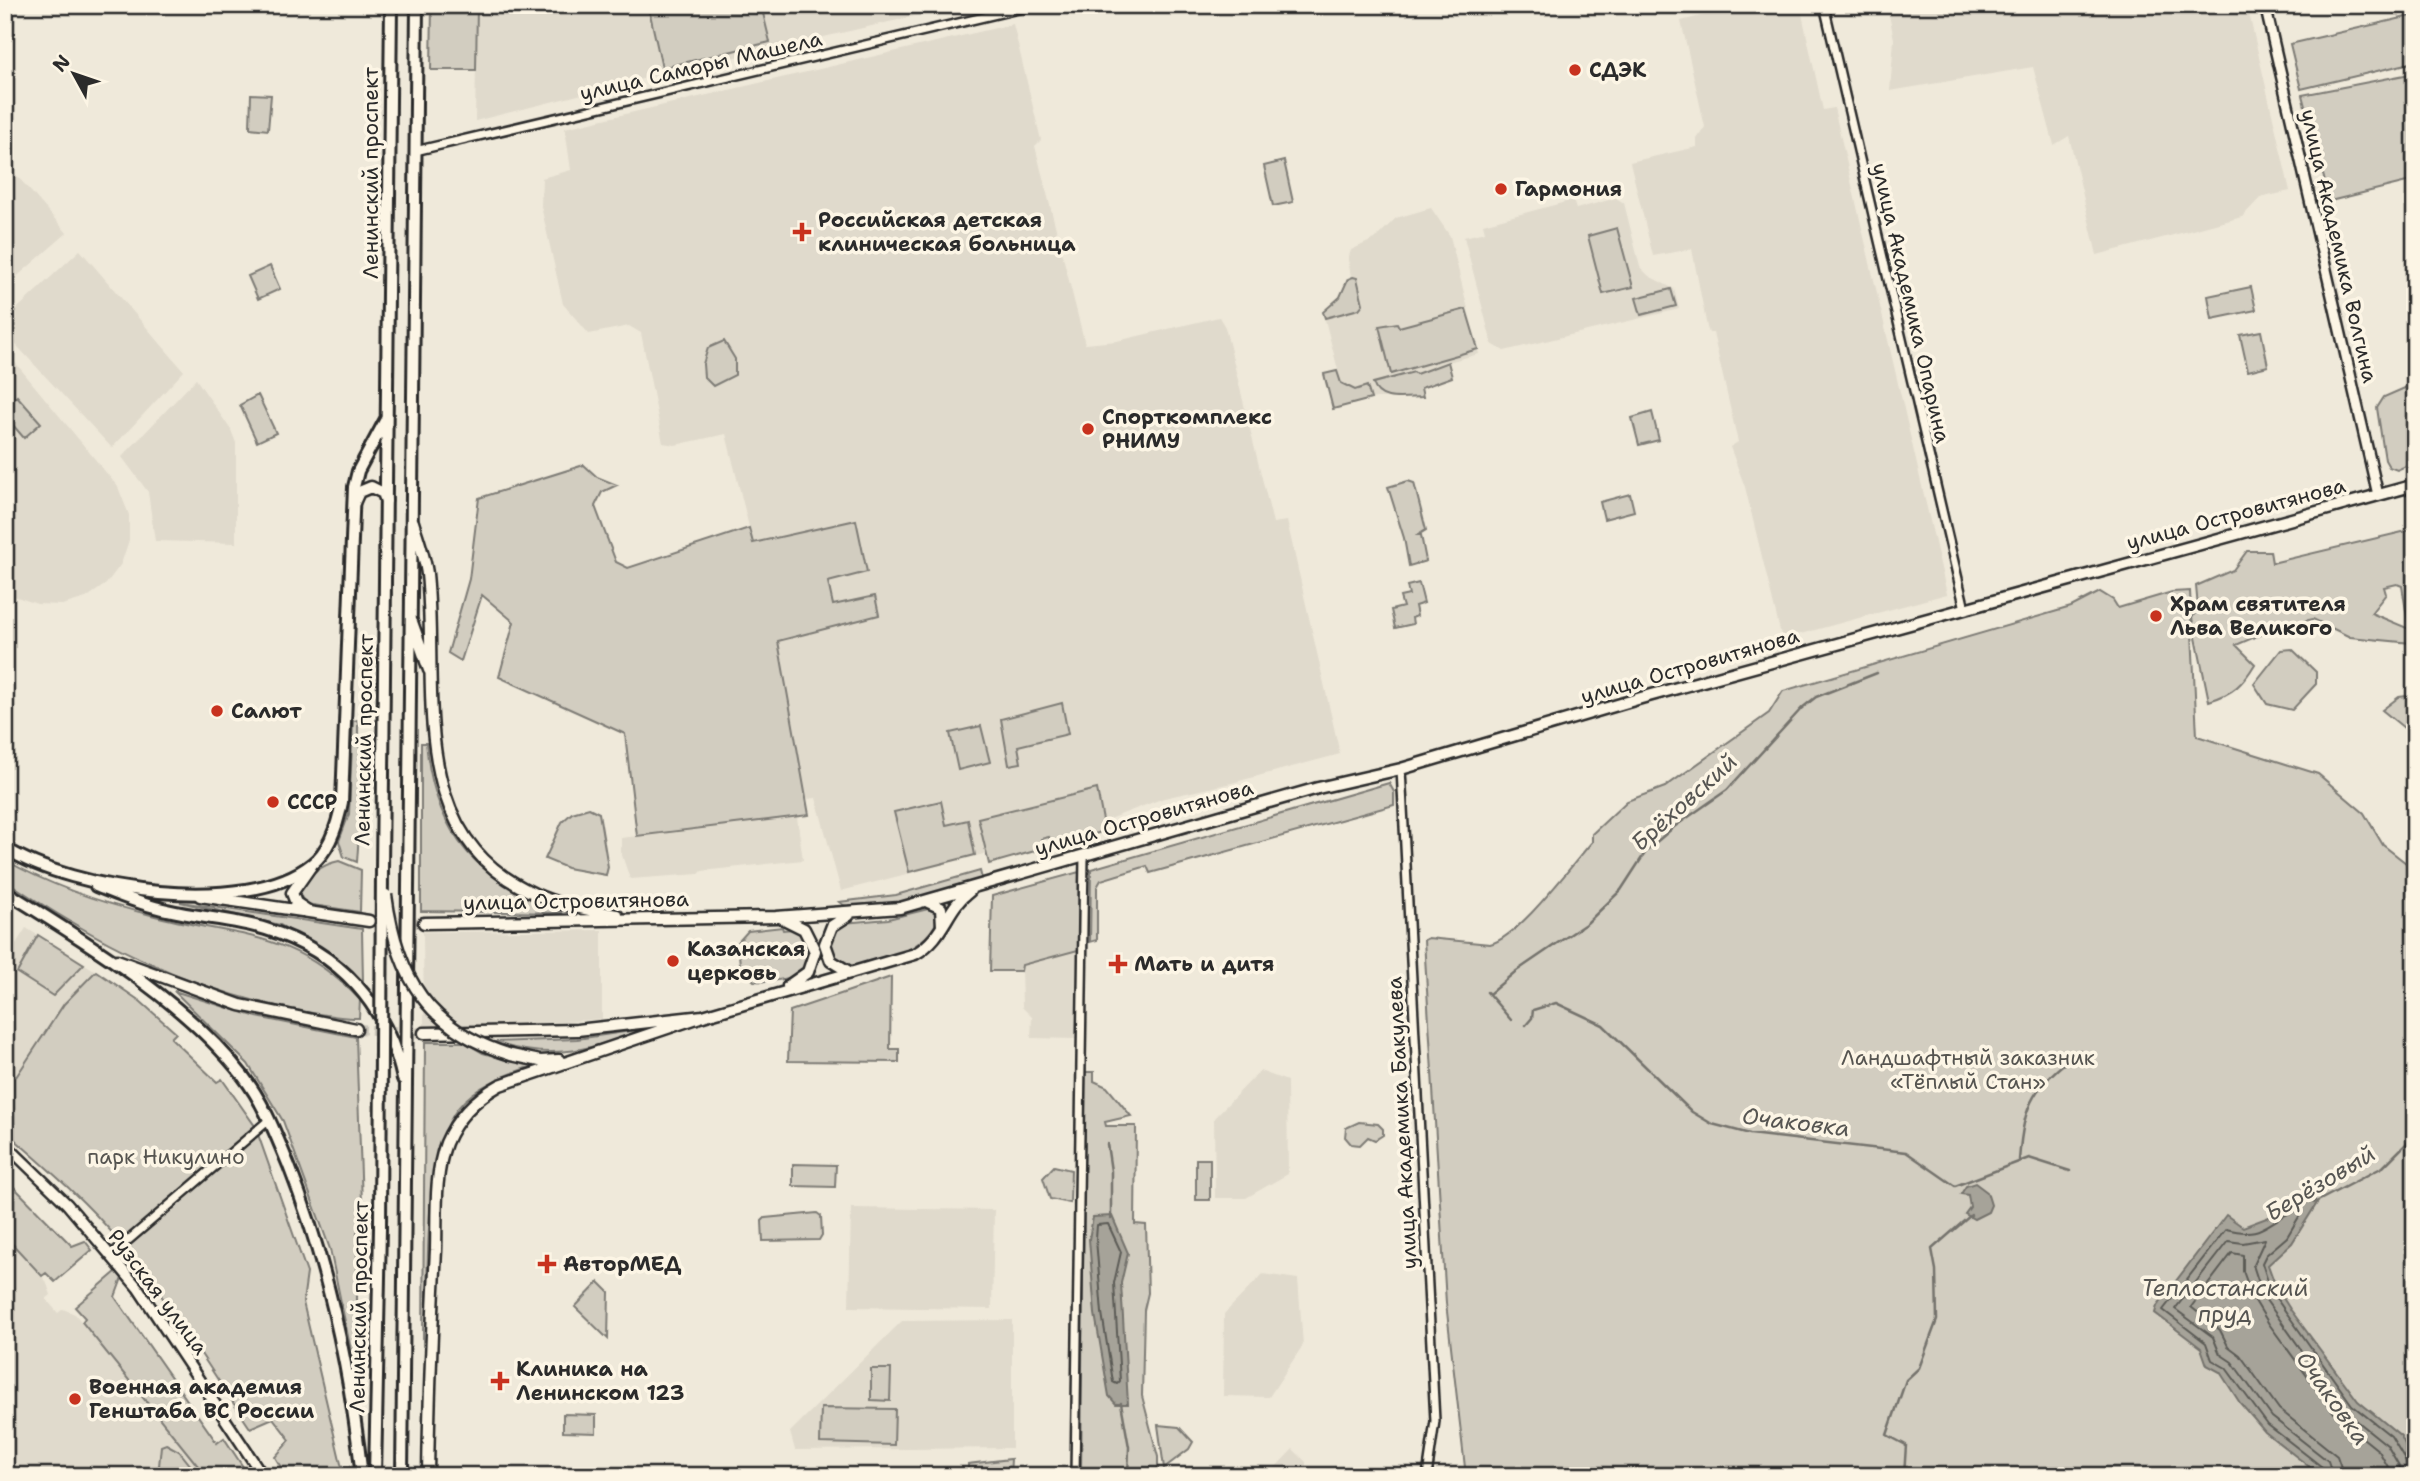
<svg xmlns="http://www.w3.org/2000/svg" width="2420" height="1481" viewBox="0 0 2420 1481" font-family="'Shantell Sans',sans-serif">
<rect width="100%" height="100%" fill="#efe9da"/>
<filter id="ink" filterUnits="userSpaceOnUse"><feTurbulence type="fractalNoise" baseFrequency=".0143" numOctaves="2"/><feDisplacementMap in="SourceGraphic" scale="14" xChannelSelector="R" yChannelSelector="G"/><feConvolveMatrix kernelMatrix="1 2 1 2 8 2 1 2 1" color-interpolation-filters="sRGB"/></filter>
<g filter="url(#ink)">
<!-- built -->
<path fill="#e0dacc" d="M 477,5 L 963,5 L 658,75 L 475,121 Z
M 1744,5 L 1800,5 L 1823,110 L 1834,108 L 1947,594 L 1782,639 L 1745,487 L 1730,447 L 1738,442 L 1713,333 L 1709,333 L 1707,327 L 1692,249 L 1653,256 L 1630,162 L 1697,147 L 1697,139 L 1705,127 L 1681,21 Z
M 1887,5 L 2247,5 L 2290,191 L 2260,198 L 2242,217 L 2097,255 L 2069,136 L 2054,145 L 2033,67 L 1890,91 L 1894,39 Z
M 1013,24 L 1041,140 L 1035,146 L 1085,344 L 1117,341 L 1219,317 L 1225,327 L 1273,523 L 1287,521 L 1340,754 L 1232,783 L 1164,798 L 1109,819 L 1041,839 L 841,891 L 816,798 L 806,799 L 778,640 L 874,596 L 833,605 L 828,582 L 855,520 L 753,543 L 726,434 L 675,445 L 663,443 L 641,333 L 629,326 L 589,334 L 563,304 L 541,206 L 542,178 L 571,170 L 565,128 Z
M 5,162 L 67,233 L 5,287 Z
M 1616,198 L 1624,203 L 1640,267 L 1649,276 L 1674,289 L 1679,309 L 1504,351 L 1492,344 L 1464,237 L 1485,232 L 1483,224 L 1573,200 L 1576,209 Z
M 1431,208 L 1450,236 L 1479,354 L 1448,362 L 1452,377 L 1421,388 L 1423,397 L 1376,398 L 1333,409 L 1324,374 L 1338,370 L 1323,312 L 1337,301 L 1351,277 L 1348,259 L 1351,250 L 1375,239 L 1396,218 Z
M 80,250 L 184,371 L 112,448 L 5,333 L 9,325 L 5,320 Z
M 9,355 L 118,487 L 129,515 L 129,540 L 121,564 L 106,584 L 86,598 L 62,605 L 37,604 L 14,596 L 5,585 L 5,358 Z
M 196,379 L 231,430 L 236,443 L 236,543 L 155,541 L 148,492 L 122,457 Z
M 797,817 L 803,860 L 702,871 L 699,874 L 630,879 L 621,852 L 621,838 Z
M 26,928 L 96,971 L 64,1004 L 16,1077 L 5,1071 L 5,961 Z
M 602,930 L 602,1019 L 524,1025 L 424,1025 L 423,932 Z
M 1078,950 L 1077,1039 L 1031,1038 L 1032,1017 L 1022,1007 L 1021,965 Z
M 1260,1071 L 1287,1081 L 1288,1174 L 1246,1198 L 1215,1198 L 1214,1118 Z
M 851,1208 L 994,1210 L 992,1309 L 849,1307 Z
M 5,1236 L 46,1281 L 51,1295 L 46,1299 L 58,1313 L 63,1309 L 75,1314 L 206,1476 L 5,1476 Z
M 1263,1274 L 1298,1279 L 1303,1345 L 1269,1397 L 1223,1396 L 1224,1314 Z
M 1012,1320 L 1012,1448 L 795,1450 L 790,1432 L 902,1321 Z
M 1293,1449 L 1306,1462 L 1306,1476 L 1267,1476 Z"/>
<!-- green -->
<path fill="#d2cdc0" stroke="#7e7c76" stroke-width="2" fill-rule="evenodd" d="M 432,5 L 477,5 L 476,70 L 431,70 Z
M 648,5 L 761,5 L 770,42 L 662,68 Z
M 2415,15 L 2415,62 L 2301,89 L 2290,44 Z
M 2415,73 L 2415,180 L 2330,201 L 2302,95 Z
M 251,94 L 271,95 L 268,130 L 250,128 Z
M 1284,161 L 1293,202 L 1273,206 L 1264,166 Z
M 1617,228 L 1633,287 L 1603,294 L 1588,236 Z
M 270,266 L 280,289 L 258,299 L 248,276 Z
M 1353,277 L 1357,278 L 1363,304 L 1359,309 L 1325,318 L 1323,312 L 1340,297 L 1348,279 Z
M 2251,287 L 2256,310 L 2212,319 L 2208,296 Z
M 1671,289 L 1676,306 L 1641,315 L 1636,298 Z
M 1466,309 L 1478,349 L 1391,374 L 1379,326 L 1397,323 L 1399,327 Z
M 2261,331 L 2268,366 L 2248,371 L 2240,335 Z
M 724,341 L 735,359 L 735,375 L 713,386 L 704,377 L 703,364 L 708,348 Z
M 1448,362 L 1452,377 L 1421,388 L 1423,397 C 1405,397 1379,404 1373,383 L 1414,372 L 1416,374 Z
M 1337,371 L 1341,383 L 1355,390 L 1367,386 L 1371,399 L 1333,409 L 1324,374 Z
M 2407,387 L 2411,392 C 2409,414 2415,438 2415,462 L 2397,470 L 2389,467 L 2385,460 L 2377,408 L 2384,397 Z
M 258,395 L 276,433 L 257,442 L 240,405 Z
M 17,396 L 41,423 L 24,438 L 5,416 L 5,407 Z
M 1652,412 L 1659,440 L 1639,445 L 1632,418 Z
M 584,465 L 597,477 L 617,485 L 602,492 L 595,506 L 616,562 L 628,568 L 749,528 L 753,543 L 856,520 L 867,572 L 828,582 L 833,605 L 875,596 L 879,615 L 778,641 L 809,815 L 637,836 L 625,734 L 499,677 L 514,622 L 482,595 L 461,661 L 448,653 L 469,579 L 479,498 Z
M 1408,481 L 1414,483 L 1426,530 L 1418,535 L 1421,535 L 1426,561 L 1409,566 L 1404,538 L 1388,487 Z
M 1630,494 L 1634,511 L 1604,519 L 1600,502 Z
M 2415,529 L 2415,662 L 2411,643 L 2350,637 L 2313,619 L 2278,627 L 2236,645 L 2255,664 C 2243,684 2233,694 2209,701 L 2192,618 L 2198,608 L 2196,586 L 2233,570 L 2247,551 L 2270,551 L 2272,563 ZM 2397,584 L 2402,586 L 2409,629 L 2371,613 L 2386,594 L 2384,587 Z
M 1419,583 L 1424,603 L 1415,606 L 1417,616 L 1412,618 L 1413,624 L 1395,628 L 1391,610 L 1403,607 L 1400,597 L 1409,595 L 1407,586 Z
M 2190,591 L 2197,736 L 2318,774 L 2364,813 L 2383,845 L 2415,870 L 2415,1476 L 1466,1476 L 1446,1303 L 1424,940 L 1428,938 L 1490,944 C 1519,937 1570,867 1592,842 L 1592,834 L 1627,801 L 1665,787 L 1769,713 L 1783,691 L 2071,607 L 2100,592 L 2113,600 L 2118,608 L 2172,592 Z
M 2292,649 L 2316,672 L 2316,684 L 2292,710 L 2267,704 L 2254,684 L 2281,650 Z
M 2414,695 L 2415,700 L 2415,737 L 2382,710 L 2399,697 Z
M 1062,703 L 1068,734 L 1018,746 L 1021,763 L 1009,765 L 1001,719 Z
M 358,720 L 358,746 L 365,748 L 357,862 L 344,857 L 339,841 L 349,814 L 353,721 Z
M 981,726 L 990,762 L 958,770 L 950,733 Z
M 421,743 L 426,743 C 435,837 478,879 563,913 L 421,911 Z
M 1389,783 L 1394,792 L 1394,805 L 1150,873 L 1147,866 L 1101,880 L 1097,887 L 1097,940 L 1090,942 L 1091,869 Z
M 1097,789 L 1105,831 L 1053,846 L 1049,837 L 1041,839 L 1042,849 L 989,864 L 978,818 Z
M 941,801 L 946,825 L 968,820 L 975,855 L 909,872 L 894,812 Z
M 589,808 L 599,813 L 608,867 L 606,875 L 567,868 L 545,859 L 562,822 L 572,813 Z
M 5,860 C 49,885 102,903 151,915 C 237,938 291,928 360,1000 L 359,1018 C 335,1018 314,1013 290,1009 C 185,988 93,940 5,880 Z
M 339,861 L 361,870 L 360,912 L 306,904 C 304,901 301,898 300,894 C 298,878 327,863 339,861 Z
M 980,871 L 982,879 C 954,886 860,921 839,902 L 896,895 Z
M 1079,872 L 1078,950 L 1022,965 L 1021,971 L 990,971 L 992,896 Z
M 180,902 L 362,929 L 363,982 L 330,954 L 280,925 Z
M 928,909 L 938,913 C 938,948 859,976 836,962 L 829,948 L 834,928 L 843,923 L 888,919 Z
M 782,927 L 783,930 L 793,929 C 809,938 817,967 795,976 C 785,980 765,982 754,981 L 740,965 L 738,942 L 748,931 Z
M 38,935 L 84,964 L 53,996 L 17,973 Z
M 96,971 L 140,1001 L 176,1033 L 171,1038 L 217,1082 L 222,1079 L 255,1126 L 307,1273 L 303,1302 L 341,1464 L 348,1476 L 286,1476 L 275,1457 L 290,1440 L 273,1418 L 250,1428 C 208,1366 169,1301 121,1243 C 87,1202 45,1166 5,1131 L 5,1071 L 16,1077 L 64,1004 Z
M 891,977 L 890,1049 L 899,1049 L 899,1062 L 788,1061 L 790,1011 Z
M 174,991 L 257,1017 L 356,1037 L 363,1231 L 357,1232 L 357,1380 L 330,1249 L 283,1121 L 248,1064 Z
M 658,1027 C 594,1046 560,1064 493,1042 L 577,1039 Z
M 425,1042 L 464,1042 L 483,1053 L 532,1066 C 506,1075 475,1086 458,1108 C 421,1155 429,1286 426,1347 L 423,1346 Z
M 1085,1072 L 1094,1072 L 1094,1081 L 1107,1087 L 1131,1116 L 1105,1122 L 1106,1126 L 1136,1126 L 1135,1224 L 1146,1225 L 1148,1293 L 1144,1310 L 1142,1396 L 1158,1457 L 1158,1476 L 1081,1476 Z
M 1359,1122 L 1378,1124 L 1383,1129 L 1383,1135 L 1375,1140 L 1368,1137 L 1360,1145 L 1351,1144 L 1345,1137 L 1346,1128 Z
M 1196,1159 L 1210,1159 L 1210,1200 L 1196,1200 Z
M 793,1164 L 836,1165 L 835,1187 L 793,1186 Z
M 1054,1166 L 1071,1170 L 1070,1203 L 1050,1199 L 1043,1178 Z
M 5,1178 L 72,1246 L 85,1241 L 92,1250 L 55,1282 L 46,1273 L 42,1276 L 5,1236 Z
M 817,1213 L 821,1216 L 822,1235 L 819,1240 L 763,1241 L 762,1221 L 765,1218 Z
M 117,1271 L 122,1278 L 115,1297 L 217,1443 L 224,1438 L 249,1476 L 206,1476 L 82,1322 L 85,1318 L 75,1307 Z
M 599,1282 L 609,1292 L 608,1339 L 575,1307 Z
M 871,1369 L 891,1369 L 890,1401 L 871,1400 Z
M 821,1408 L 895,1409 L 894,1445 L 820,1443 Z
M 563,1414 L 596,1415 L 596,1433 L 563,1432 Z
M 1158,1425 L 1179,1427 L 1193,1442 L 1189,1449 L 1164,1468 Z
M 166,1444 L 179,1451 L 199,1476 L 150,1476 L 159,1466 L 161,1446 Z
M 1011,1459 L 1010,1476 L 968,1476 L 968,1464 Z"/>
<!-- water -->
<path fill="#a6a399" stroke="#75736d" stroke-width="2" d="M 1975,1183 L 1987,1192 L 1991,1205 L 1988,1212 L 1974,1219 L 1965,1214 L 1970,1207 L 1968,1195 L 1961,1194 L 1966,1186 Z
M 2313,1198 L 2317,1203 L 2292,1243 L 2268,1265 L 2276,1287 L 2290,1309 L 2358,1401 L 2401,1436 L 2415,1465 L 2415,1476 L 2321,1476 L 2265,1432 L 2240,1403 L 2220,1372 L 2207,1365 L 2201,1348 L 2155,1313 L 2157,1306 L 2226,1215 L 2243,1227 L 2277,1214 L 2289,1205 Z
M 1112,1216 L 1128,1253 L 1121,1283 L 1128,1404 L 1116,1404 L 1109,1396 L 1095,1314 L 1089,1239 L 1093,1217 Z"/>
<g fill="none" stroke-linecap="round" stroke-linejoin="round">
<!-- shore -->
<path stroke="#5c5b57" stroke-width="2" d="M 1108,1224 L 1121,1252 L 1114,1283 L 1120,1381 L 1117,1384 L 1113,1382 L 1102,1313 L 1096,1239 L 1097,1225 Z
M 2325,1476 L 2322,1467 L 2268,1425 L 2226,1368 L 2212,1360 L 2206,1343 L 2163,1310 L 2226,1229 C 2265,1239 2264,1222 2297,1210 L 2300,1215 L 2287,1237 L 2266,1255 L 2262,1263 L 2271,1291 L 2352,1405 L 2391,1436 L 2406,1461 L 2415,1465
M 2333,1476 L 2328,1461 L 2272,1417 L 2232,1362 L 2220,1354 L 2213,1337 L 2175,1309 L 2228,1241 L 2243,1243 L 2265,1239 L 2253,1265 L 2263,1296 L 2330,1390 L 2346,1412 L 2387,1445 L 2401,1469 L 2415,1474
M 2344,1476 L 2337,1456 L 2279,1409 L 2240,1355 L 2228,1346 L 2220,1330 L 2191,1307 L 2232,1253 L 2243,1255 L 2243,1271 L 2252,1296 L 2269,1324 L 2337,1417 L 2379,1451 L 2393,1476"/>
<!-- stream -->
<path stroke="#75736d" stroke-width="2.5" d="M 1487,992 L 1511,1020
M 1489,994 L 1515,972 L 1587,923 L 1621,890 L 1647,850 L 1674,827 L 1727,790 L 1802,708 L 1816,697 L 1877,673
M 1526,1025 L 1532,1018 L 1533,1010 L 1556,1003 L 1603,1025 L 1692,1112 L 1712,1124 L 1750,1134 L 1906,1152 L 1955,1186 L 2029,1158 L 2070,1171
M 1107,1144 L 1111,1171 L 1111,1219
M 2019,1160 C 2024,1099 2034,1088 2080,1050
M 2314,1203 L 2383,1167 L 2415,1135
M 1121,1403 L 1129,1447 L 1128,1476
M 1904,1476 L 1906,1445 L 1887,1435 L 1906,1380 L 1919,1368 L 1937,1320 L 1936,1270 L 1932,1249 L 1971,1215"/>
<!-- secondary-tunnel -->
<path stroke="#c8c3b7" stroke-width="10" stroke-dasharray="10 5" stroke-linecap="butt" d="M 369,921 L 424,923
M 356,1029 L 424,1033"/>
<defs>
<path id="minor" d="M 1824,5 L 1965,609
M 415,151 L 1035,5
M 1401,769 L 1435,1421 L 1427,1476
M 111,1255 L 269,1120
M 1075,1476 L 1084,855"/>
<path id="tertiary" d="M 2265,5 L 2378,495
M 5,1144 L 67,1204 L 138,1288 L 263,1476"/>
<path id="secondary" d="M 354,503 L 359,492 L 371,487 L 383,493 L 386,501
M 413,522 C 418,539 425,557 427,574 C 439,689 403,835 535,894 C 561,906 590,910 617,915
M 412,622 L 429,670
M 200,896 L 369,921
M 928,902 L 941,908 L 942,926
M 308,911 L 296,903 L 292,893 L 311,866
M 849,915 L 832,926 L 825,944 L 831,961 L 851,973
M 782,918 L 804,929 L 815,951 L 808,972 L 788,986
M 424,923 L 776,917 L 900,908 L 1318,788 L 1401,769 L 1641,698 L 2415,485
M 117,960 L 240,1005 L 356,1029
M 424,1033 L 577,1030 L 703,1016 L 915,954 C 946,936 945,909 970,891
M 511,1055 L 540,1061 L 559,1060
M 428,1476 C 429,1400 432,1325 436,1250 C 437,1216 434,1175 446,1143 C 457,1117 475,1099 500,1085 L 703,1016"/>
<path id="primary" d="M 5,848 C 72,891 247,917 312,864 C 330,850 338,823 342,802 L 354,487 L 358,471 L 386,419
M 382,870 L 391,5
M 96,886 C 119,895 142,905 167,910 C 200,918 234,919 266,929 C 340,952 387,1005 403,1079
M 5,891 C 87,943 183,999 243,1076 C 264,1103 276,1135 289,1166 C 328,1265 350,1370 362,1476
M 375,1476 L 380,1228
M 402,1476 L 417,5"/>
</defs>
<!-- minor casing -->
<use href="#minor" stroke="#2b2b2b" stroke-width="12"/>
<!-- tertiary casing -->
<use href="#tertiary" stroke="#2b2b2b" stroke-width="14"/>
<!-- secondary casing -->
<use href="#secondary" stroke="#2b2b2b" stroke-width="15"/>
<!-- primary casing -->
<use href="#primary" stroke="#2b2b2b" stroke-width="16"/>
<!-- minor -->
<use href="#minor" stroke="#fcf5e5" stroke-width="7"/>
<!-- tertiary -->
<use href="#tertiary" stroke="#fcf5e5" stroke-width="9"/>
<!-- secondary -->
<use href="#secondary" stroke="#fcf5e5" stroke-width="10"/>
<!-- primary -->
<use href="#primary" stroke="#fcf5e5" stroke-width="10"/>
<defs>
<path id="secondary-bridge" d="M 386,895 C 397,977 428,1030 511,1055"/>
<path id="primary-bridge" d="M 380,1228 L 382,870"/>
</defs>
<!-- secondary-bridge casing -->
<use href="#secondary-bridge" stroke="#2b2b2b" stroke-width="15" stroke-linecap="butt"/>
<!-- primary-bridge casing -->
<use href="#primary-bridge" stroke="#2b2b2b" stroke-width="16" stroke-linecap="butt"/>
<!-- secondary-bridge -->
<use href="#secondary-bridge" stroke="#fcf5e5" stroke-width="10"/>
<!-- primary-bridge -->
<use href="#primary-bridge" stroke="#fcf5e5" stroke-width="10"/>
</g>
</g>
<!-- markers -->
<g fill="#c8321e" stroke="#fcf5e5" stroke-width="2.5">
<circle cx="1575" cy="70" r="7"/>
<circle cx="1501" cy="189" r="7"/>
<path d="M798.5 221.5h7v7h7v7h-7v7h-7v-7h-7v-7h7z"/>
<circle cx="1088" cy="429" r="7"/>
<circle cx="2156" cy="616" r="7"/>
<circle cx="217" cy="711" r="7"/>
<circle cx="273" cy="802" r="7"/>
<circle cx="673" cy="961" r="7"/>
<path d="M1114.5 953.5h7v7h7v7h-7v7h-7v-7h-7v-7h7z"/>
<path d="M543.5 1253.5h7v7h7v7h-7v7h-7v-7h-7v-7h7z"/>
<path d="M496.5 1370.5h7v7h7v7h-7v7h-7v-7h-7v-7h7z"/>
<circle cx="75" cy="1399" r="7"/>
</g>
<g text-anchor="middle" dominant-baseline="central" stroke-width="7" stroke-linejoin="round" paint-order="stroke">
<!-- street labels -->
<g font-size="21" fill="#2b2b2b" stroke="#fcf5e5">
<text transform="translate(701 66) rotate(-13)">улица Саморы Машела</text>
<text transform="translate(371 173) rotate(-90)">Ленинский проспект</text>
<text transform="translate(2339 246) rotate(77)">улица Академика Волгина</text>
<text transform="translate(1911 303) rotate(77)">улица Академика Опарина</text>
<text transform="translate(2236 514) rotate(-15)">улица Островитянова</text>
<text transform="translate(1690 666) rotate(-16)">улица Островитянова</text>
<text transform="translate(364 740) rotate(-89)">Ленинский проспект</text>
<text transform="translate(1144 818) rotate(-16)">улица Островитянова</text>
<text transform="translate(576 901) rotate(-1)">улица Островитянова</text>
<text transform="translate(1402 1123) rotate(-93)">улица Академика Бакулева</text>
<text transform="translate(158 1292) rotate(53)">Рузская улица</text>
<text transform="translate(359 1307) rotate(-89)">Ленинский проспект</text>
</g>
<!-- poi labels -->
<g font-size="21" font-weight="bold" fill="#2b2b2b" stroke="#fcf5e5" text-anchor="start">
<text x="1589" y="70">СДЭК</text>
<text x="1515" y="189">Гармония</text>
<text x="818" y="220">Российская детская<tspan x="818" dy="24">клиническая больница</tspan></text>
<text x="1102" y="417">Спорткомплекс<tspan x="1102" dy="24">РНИМУ</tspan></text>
<text x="2170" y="604">Храм святителя<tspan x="2170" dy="24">Льва Великого</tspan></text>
<text x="231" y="711">Салют</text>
<text x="287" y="802">СССР</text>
<text x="687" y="949">Казанская<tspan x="687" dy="24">церковь</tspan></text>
<text x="1134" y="964">Мать и дитя</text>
<text x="563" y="1264">АвторМЕД</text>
<text x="516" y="1369">Клиника на<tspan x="516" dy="24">Ленинском 123</tspan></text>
<text x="89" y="1387">Военная академия<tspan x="89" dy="24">Генштаба ВС России</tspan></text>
</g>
<!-- park labels -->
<g font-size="21" fill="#555450" stroke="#fcf5e5">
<text x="1968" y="1058">Ландшафтный заказник<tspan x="1968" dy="24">«Тёплый Стан»</tspan></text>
<text x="166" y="1157">парк Никулино</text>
</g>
<!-- water labels -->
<g font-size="23" font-style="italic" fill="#565552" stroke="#fcf5e5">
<text transform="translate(1684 802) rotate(-42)">Брёховский</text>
<text transform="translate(1796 1122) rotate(7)">Очаковка</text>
<text transform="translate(2320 1183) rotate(-31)">Берёзовый</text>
<text x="2225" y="1288">Теплостанский<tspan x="2225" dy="26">пруд</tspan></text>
<text transform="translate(2333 1398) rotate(55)">Очаковка</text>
</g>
</g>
<!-- margin -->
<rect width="2420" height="1481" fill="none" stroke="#fcf5e5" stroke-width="28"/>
<rect x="14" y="14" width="2392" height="1453" fill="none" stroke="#2b2b2b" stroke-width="2.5" filter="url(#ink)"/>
<!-- north arrow -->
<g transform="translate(74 74) rotate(310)" stroke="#fcf5e5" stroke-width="5" paint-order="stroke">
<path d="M0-5L12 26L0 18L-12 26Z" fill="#2b2b2b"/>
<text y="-10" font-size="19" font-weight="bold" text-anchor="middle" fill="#2b2b2b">N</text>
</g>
</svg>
